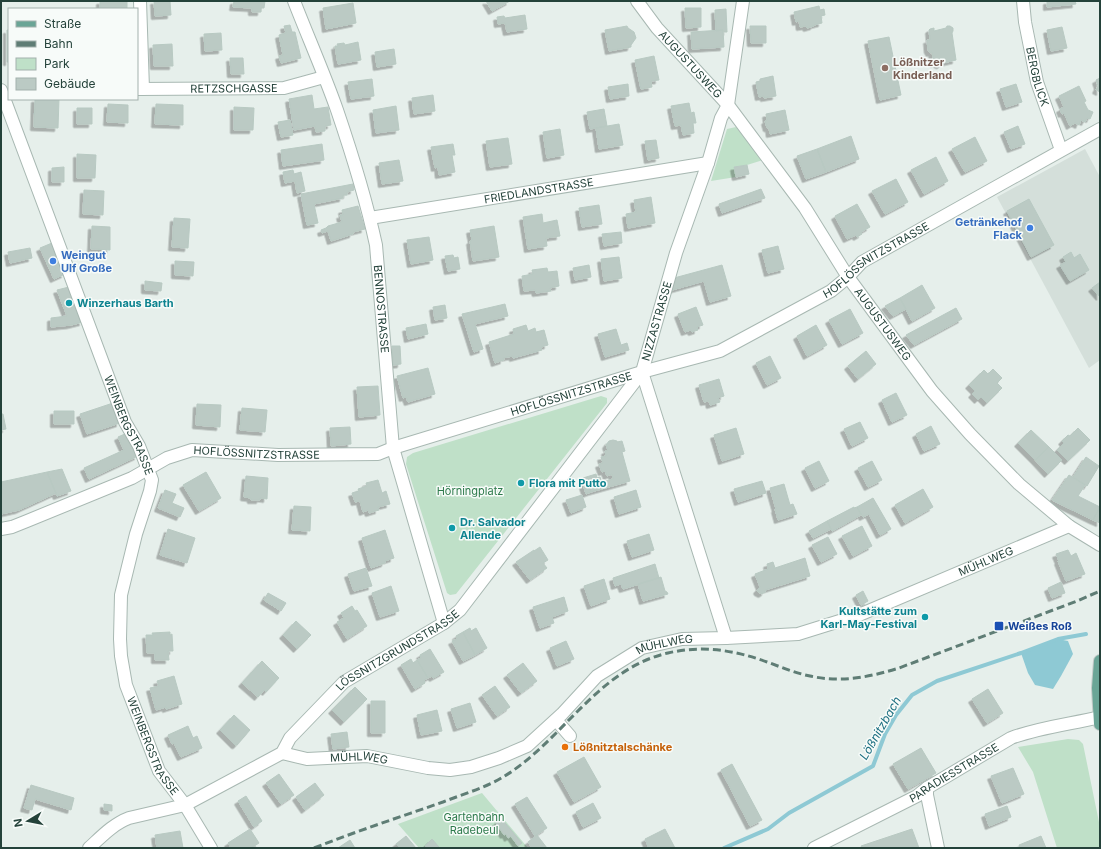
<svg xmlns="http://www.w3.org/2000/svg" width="1101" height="849" viewBox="0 0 1101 849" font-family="Inter,sans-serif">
<defs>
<filter id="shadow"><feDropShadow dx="-3.5" dy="3.5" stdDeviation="0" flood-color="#0004"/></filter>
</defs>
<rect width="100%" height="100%" fill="#e6efeb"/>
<!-- built -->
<path fill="#d4dfda" d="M 1085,149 L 1100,177 L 1100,360 L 1089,368 L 997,197 Z"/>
<!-- green -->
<path fill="#bfe0c8" d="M 736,127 L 763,160 L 747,165 L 734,167 L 736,177 L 711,181 L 727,129 Z
M 601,396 L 607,398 L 607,403 L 456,594 L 450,595 L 447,593 L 406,464 L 407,457 L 413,453 Z
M 1068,739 L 1079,740 L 1083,744 L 1100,827 L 1100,848 L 1057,848 L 1033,772 L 1018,747 Z
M 482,793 L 528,848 L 419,848 L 398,824 Z"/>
<!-- water -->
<path fill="#8ec9d4" d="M 1058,639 L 1068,641 L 1073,654 L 1061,676 L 1053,689 L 1035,685 L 1028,673 L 1021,653 Z"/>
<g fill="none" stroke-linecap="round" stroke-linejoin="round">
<!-- stream -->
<path stroke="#8ec9d4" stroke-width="4" d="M 724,848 L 768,829 L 789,813 L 873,766 L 885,734 L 896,715 L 912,695 L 937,681 L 1021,653 L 1058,639 L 1086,634"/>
</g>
<!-- building -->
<path fill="#bbcac4" stroke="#b8c9c2" filter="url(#shadow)" d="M 100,1 L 127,1 L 127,9 L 100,9 Z
M 154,1 L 170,1 L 171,15 L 155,16 Z
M 234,1 L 265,1 L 264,8 L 261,8 L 261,12 L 252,12 L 252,8 L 233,7 Z
M 486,1 L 510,1 L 492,11 Z
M 1047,1 L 1075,1 L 1076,4 L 1047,7 Z
M 353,3 L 356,23 L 326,29 L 323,8 Z
M 819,6 L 820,10 L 824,9 L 825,15 L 821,16 L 822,23 L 814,25 L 814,26 L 807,28 L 806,26 L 800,27 L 799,21 L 796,22 L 794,12 Z
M 685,8 L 701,8 L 701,27 L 686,28 Z
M 726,9 L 727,32 L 724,32 L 723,30 L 716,31 L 715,10 Z
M 525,15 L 527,29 L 507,32 L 505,23 L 498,24 L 497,17 L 504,16 L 505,18 Z
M 290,25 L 292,32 L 295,32 L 301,58 L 281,63 L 279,56 L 283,55 L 279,35 L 286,33 L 284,26 Z
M 627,26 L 628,28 L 634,32 L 636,38 L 631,45 L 631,47 L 609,51 L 605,30 Z
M 750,26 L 766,26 L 766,43 L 751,43 Z
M 947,26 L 950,26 L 953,28 L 953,31 L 952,33 L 956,60 L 943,63 L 941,65 L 939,65 L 936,63 L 934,64 L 932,52 L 930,53 L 928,50 L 927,40 L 930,40 L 929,30 L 930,29 L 934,28 L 934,31 L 946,28 Z
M 1062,27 L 1067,48 L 1051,51 L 1047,30 Z
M 7,30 L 9,30 L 9,62 L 7,62 Z
M 723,30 L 724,47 L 692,49 L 691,32 Z
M 221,33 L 222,50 L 205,51 L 204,34 Z
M 889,37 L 901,95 L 880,100 L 868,41 Z
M 358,42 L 361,60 L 338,64 L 335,46 L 338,46 L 337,44 L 344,43 L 345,45 Z
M 172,44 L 173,66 L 154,66 L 153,45 Z
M 394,49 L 396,64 L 377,67 L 375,52 Z
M 654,56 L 659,80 L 651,81 L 652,87 L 641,89 L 635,60 Z
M 230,58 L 243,58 L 244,74 L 231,74 Z
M 773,76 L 776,96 L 764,98 L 764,96 L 759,97 L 756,82 L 760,81 L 760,79 Z
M 1100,78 L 1100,92 L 1096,90 L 1098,86 L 1096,80 Z
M 372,79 L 374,96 L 351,99 L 348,82 Z
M 628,84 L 629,96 L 610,99 L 608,87 Z
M 1016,84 L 1022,102 L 1006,107 L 1000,89 Z
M 1079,86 L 1086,101 L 1084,102 L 1088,110 L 1093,112 L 1090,119 L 1087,118 L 1085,122 L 1081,120 L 1079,125 L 1075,123 L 1070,126 L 1064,113 L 1062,114 L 1060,109 L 1064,107 L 1059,96 Z
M 312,95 L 314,109 L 328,107 L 331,125 L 325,126 L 325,131 L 316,132 L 315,126 L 294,130 L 289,99 Z
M 433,95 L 435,111 L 414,114 L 412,98 Z
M 35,99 L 59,99 L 58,128 L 34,127 Z
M 689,103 L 691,113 L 694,112 L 696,123 L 693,123 L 694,133 L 683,135 L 681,125 L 675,126 L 671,106 Z
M 108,104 L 128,105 L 128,123 L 107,122 Z
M 156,104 L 183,105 L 183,125 L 155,124 Z
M 396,106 L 399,130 L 376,133 L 373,110 Z
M 234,107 L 254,108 L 253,130 L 234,130 Z
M 77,108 L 92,108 L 92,124 L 77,124 Z
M 604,109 L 607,126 L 590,129 L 587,112 Z
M 785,110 L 789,130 L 770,134 L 769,128 L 767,128 L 765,121 L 767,120 L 766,114 Z
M 290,120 L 293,135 L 281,137 L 278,122 Z
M 619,124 L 623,145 L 599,149 L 596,128 Z
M 1018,126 L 1025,144 L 1011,149 L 1004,132 Z
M 560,129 L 564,155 L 547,158 L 543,132 Z
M 851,136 L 859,159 L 826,172 L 817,149 Z
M 975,137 L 987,161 L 965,172 L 952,149 Z
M 508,138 L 512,164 L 490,167 L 486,141 Z
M 656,140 L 659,158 L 648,160 L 645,141 Z
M 322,144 L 324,160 L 283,166 L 281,150 Z
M 453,144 L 455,155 L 452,155 L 455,172 L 439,175 L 438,167 L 435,168 L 431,147 Z
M 817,149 L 826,172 L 806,179 L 797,156 Z
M 77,154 L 96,155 L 95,178 L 77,178 Z
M 936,157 L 948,181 L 924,194 L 911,170 Z
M 399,160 L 403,181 L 382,184 L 379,163 Z
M 747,165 L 749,174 L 736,177 L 734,167 Z
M 64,167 L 64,182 L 52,182 L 52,168 Z
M 293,170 L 294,174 L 301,172 L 305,191 L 297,193 L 295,181 L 285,183 L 283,172 Z
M 896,179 L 908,202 L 885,214 L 872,191 Z
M 353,184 L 354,190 L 347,192 L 347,195 L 343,195 L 343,198 L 314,204 L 318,223 L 307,225 L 301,194 Z
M 761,189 L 765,198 L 722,213 L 719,204 Z
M 84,190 L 104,191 L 103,215 L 83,214 Z
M 651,197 L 655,223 L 628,228 L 626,214 L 636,212 L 634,200 Z
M 1029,199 L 1054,245 L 1031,257 L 1007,211 Z
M 857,204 L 870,227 L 861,232 L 862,234 L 857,237 L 856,235 L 847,239 L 835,216 Z
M 599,205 L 602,224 L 582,227 L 579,208 Z
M 358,206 L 365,229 L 353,232 L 353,234 L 331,241 L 328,231 L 322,233 L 321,230 L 326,228 L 328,226 L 342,222 L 340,215 L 343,215 L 342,210 Z
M 542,214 L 543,223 L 557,220 L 560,236 L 546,238 L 547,246 L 528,249 L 523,217 Z
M 174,218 L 190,219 L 188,248 L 172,247 Z
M 92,226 L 110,227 L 110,250 L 91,249 Z
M 494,226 L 499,257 L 473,261 L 470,241 L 472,240 L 470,230 Z
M 621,232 L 622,243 L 604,246 L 602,234 Z
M 429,237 L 433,260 L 411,264 L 407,240 Z
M 52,243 L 65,274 L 54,279 L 40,248 Z
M 778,246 L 784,269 L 768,273 L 762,250 Z
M 30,248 L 32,258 L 10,263 L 8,252 Z
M 1071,252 L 1074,258 L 1080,254 L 1089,270 L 1070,281 L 1060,265 L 1066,262 L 1063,257 Z
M 453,255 L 454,258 L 458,257 L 460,269 L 448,271 L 445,256 Z
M 619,257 L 622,278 L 604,281 L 601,259 Z
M 175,261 L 194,262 L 193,276 L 175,275 Z
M 589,265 L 591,277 L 575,280 L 573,268 Z
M 722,265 L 731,296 L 710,302 L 704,281 L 672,290 L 674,278 Z
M 547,268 L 548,272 L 557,271 L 559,286 L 550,288 L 551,291 L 536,293 L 535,290 L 524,291 L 522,276 L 533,274 L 532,270 Z
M 145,281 L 162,283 L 161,291 L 145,290 Z
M 1100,282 L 1100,297 L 1092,288 Z
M 922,285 L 935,308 L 912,321 L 900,298 Z
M 69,287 L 83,322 L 71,325 L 51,327 L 51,318 L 67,316 L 57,290 Z
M 900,298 L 906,309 L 893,316 L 885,306 Z
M 505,304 L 508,316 L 475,324 L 483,349 L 474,352 L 462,314 Z
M 445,305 L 447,318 L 435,320 L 433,307 Z
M 696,307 L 703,325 L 697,327 L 698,330 L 692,332 L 691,330 L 685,332 L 678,314 Z
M 956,308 L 962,319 L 914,345 L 906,335 Z
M 850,309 L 863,333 L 842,344 L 829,320 Z
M 426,324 L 428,334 L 408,339 L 406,328 Z
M 526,325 L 528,331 L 535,328 L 536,332 L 544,330 L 548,345 L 541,347 L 542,350 L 513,358 L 513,356 L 503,358 L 504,360 L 495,363 L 489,342 L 514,334 L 513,329 Z
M 816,325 L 827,345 L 807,356 L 797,336 Z
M 616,329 L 621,345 L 627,343 L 629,350 L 605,357 L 598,334 Z
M 392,346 L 400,346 L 401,364 L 393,365 Z
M 866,351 L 876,364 L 858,379 L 848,366 Z
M 770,356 L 781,378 L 767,385 L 756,363 Z
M 428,368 L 435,394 L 408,402 L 406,397 L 403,398 L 397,376 Z
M 993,369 L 1002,378 L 997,383 L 1002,388 L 987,403 L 981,397 L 978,400 L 972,394 L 975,391 L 969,385 L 984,370 L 988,374 Z
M 719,379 L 724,396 L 718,398 L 720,402 L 710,405 L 709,401 L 704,402 L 699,385 Z
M 378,386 L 380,415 L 359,417 L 357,387 Z
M 896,393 L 907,415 L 892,422 L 882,400 Z
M 113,403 L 120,423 L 87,434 L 80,414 Z
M 197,404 L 221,405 L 220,427 L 196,425 Z
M 242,408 L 267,410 L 265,432 L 240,430 Z
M 54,411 L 74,411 L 74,424 L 54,424 Z
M 1,414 L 3,414 L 6,429 L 1,430 Z
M 860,422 L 868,438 L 852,446 L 844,429 Z
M 931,426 L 940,444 L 924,451 L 916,434 Z
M 350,427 L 351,444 L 331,446 L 330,428 Z
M 736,428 L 744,454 L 722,461 L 714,435 Z
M 1078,428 L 1090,440 L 1068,461 L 1057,450 L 1064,443 L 1062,441 L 1068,435 L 1070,436 Z
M 1031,430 L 1049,447 L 1035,460 L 1018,443 Z
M 127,433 L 138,456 L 89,479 L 84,468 L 124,450 L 118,437 Z
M 613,440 L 617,441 L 617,442 L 622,441 L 625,451 L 622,452 L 630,481 L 591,492 L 588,483 L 601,480 L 601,482 L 613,479 L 612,474 L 607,476 L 605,471 L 602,472 L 599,464 L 603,463 L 601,457 L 606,456 L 605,451 L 608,450 L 606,445 L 609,441 Z
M 1049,447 L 1062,460 L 1048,474 L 1035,460 Z
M 1086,457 L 1099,466 L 1087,486 L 1073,477 Z
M 819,461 L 829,481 L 815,488 L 805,468 Z
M 872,461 L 882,480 L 868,487 L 858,468 Z
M 62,469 L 71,491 L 57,496 L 47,472 Z
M 47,472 L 56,493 L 19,510 L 1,514 L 1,482 Z
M 206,472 L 221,498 L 199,511 L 183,485 Z
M 596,474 L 597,478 L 600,477 L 601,480 L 588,483 L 591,492 L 586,494 L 583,485 L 584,484 L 583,478 Z
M 1069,475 L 1085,485 L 1078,496 L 1100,507 L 1093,520 L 1052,500 Z
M 246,476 L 268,478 L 267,499 L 260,498 L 260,500 L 251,500 L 251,498 L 244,497 Z
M 378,480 L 382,493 L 386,491 L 390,504 L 378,507 L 379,510 L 369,513 L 368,510 L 363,512 L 360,501 L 355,502 L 352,493 L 359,491 L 358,489 L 367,486 L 366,483 Z
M 762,481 L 766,493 L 738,502 L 734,489 Z
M 784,484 L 790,505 L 793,504 L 797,514 L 778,520 L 775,509 L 776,509 L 770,488 Z
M 923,489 L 933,507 L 905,523 L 895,505 Z
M 165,490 L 176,494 L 172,503 L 184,508 L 180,517 L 158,508 Z
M 636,490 L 641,507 L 619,514 L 614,497 Z
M 582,495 L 586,507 L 571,513 L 566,500 Z
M 873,498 L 891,529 L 880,535 L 869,514 L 863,517 L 857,507 Z
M 294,506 L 311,507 L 310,531 L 292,530 Z
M 854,507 L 854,508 L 857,507 L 861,515 L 832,531 L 827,521 Z
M 1100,507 L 1100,523 L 1093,520 Z
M 827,521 L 831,529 L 813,538 L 809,531 Z
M 862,526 L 872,546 L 853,556 L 842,536 Z
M 168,529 L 195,538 L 187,563 L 160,555 Z
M 385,530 L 394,558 L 385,561 L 385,563 L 371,568 L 362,538 Z
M 649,534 L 654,550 L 632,557 L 627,541 Z
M 828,537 L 837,554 L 821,562 L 812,545 Z
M 540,547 L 548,560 L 543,563 L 547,568 L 530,580 L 516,562 L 534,550 L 534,551 Z
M 1068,550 L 1071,556 L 1076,553 L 1085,574 L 1066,581 L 1058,561 L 1059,561 L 1056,554 Z
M 805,558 L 810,576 L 765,590 L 765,592 L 762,594 L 758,592 L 757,590 L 760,587 L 755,574 L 768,569 L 767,564 L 773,562 L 775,568 Z
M 655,564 L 659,578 L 623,589 L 621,584 L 615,586 L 613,578 Z
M 366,568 L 372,586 L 354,591 L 348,574 Z
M 661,577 L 665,591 L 667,592 L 668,594 L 643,601 L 638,584 Z
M 604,579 L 610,599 L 591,606 L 584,586 Z
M 1061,582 L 1065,593 L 1052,598 L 1048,588 Z
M 391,586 L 399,611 L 380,617 L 372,593 Z
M 863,591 L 868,601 L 861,605 L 856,595 Z
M 268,593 L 286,603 L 281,611 L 264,600 Z
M 564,597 L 568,611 L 552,617 L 554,623 L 540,628 L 533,607 Z
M 352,606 L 355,611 L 357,610 L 367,626 L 347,639 L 337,622 L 344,618 L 341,613 Z
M 296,621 L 311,635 L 297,649 L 283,635 Z
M 470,628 L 471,631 L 476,628 L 487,648 L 475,655 L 463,632 Z
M 170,632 L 170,635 L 172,634 L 173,651 L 168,651 L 169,660 L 155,660 L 155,653 L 147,653 L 146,635 L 153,635 L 152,633 Z
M 463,632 L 475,655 L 463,661 L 452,641 L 457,639 L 456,636 Z
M 566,641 L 574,659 L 557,666 L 550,648 Z
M 430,649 L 444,672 L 433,678 L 432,676 L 428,678 L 417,660 L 421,658 L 420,655 Z
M 411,659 L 413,663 L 417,660 L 428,678 L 424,680 L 425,683 L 415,689 L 401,665 Z
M 262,661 L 279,678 L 266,692 L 264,690 L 258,697 L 242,683 Z
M 523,663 L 537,681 L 521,693 L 507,675 Z
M 174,676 L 182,704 L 166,709 L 166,707 L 156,710 L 150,688 L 159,686 L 157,681 Z
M 495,686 L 510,707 L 497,716 L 482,695 Z
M 355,687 L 367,699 L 344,722 L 332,710 Z
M 988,689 L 1003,713 L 987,723 L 972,699 Z
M 371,701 L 385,701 L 385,733 L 371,733 Z
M 470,703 L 476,722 L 457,728 L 451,709 Z
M 437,710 L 442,731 L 421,735 L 417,715 Z
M 234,715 L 250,730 L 237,745 L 235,745 L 220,730 Z
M 188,726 L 193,738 L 197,736 L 202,748 L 181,757 L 174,743 L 172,744 L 168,735 Z
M 347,732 L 349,747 L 333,749 L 331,734 Z
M 921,748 L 936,773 L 908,789 L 893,764 Z
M 584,757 L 601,787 L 574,802 L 557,772 Z
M 732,764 L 762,820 L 750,826 L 721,770 Z
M 1013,768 L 1024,794 L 1002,803 L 991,776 Z
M 279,774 L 294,795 L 281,804 L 266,783 Z
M 315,783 L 324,795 L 305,810 L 296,797 Z
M 31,785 L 74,798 L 71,810 L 35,799 L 32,810 L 24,808 Z
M 246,796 L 262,821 L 254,827 L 238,801 Z
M 527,797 L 547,828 L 535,836 L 515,804 Z
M 593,803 L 601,818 L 583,827 L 576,812 Z
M 104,804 L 112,805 L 112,811 L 104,810 Z
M 1007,806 L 1011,817 L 989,826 L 985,814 Z
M 501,818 L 522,843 L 518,846 L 511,836 L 508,838 L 506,834 L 504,835 L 496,823 Z
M 250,829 L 259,843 L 251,848 L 231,848 L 228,843 Z
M 665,829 L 675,848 L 649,848 L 645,839 Z
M 912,829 L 919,848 L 862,848 L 861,846 Z
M 180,831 L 183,848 L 157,848 L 155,835 Z
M 537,835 L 547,848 L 532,848 L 528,842 Z
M 406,836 L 416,848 L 400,848 L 396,844 Z
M 1041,836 L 1046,848 L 1020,848 L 1019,845 Z
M 432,839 L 439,847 L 437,848 L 427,848 L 425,846 Z
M 350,840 L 355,848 L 338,848 Z"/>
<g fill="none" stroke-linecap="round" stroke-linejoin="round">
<defs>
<g id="minor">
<path d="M 140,1 L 143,89"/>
<path id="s1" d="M 294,1 C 308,37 324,73 337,110 C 352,154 366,199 376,245 L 393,448 L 444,623"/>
<path id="s2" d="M 637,1 L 657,28 L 728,105 L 805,208 L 848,277 L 932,391 L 970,434 L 1019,484 L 1069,526 L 1100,545"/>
<path id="s3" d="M 1023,1 L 1025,22 L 1037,82 L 1061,150"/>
<path id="s4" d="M 137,89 L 284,88 L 324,77"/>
<path id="s5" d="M 1,90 L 125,422 L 139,446 L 152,480 L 150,491 L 136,534 L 121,595 L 120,639 L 121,656 L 126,685 L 159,771 L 185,805 L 211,848"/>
<path id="s6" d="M 370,218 L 708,163"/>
<path id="s7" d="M 1,529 L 12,527 L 27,521 L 132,478 L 167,458 L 192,450 L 278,455 L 378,454 L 393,448 L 642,372 L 720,351 L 831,291 L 848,277 L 862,262 L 1012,178 L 1100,129"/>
<path id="s8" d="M 726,638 L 642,372 L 676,253 L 708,163 L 721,118 L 728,105 L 743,1"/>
<path d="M 556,720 L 570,736"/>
<path id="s9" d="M 282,753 L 307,759 L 367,756 L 428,768 L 450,770 L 471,767 L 499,758 L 527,746 L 562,714 L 597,676 L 642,648 L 682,639 L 726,638 L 798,634 L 859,615 L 1069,526"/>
<path d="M 927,788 L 927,795 L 938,848"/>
<path id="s10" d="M 89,848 C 101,837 113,824 129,818 L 185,805 L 282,753 L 290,738 L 344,682 L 444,623 L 460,610 L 642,372"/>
<path id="s11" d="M 814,848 L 917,796 L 927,788 L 1011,738 C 1040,727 1071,724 1100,717"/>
</g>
<path id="major" d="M 1100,661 L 1098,688 L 1100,724"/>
</defs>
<!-- minor casing -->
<use href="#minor" stroke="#a8b8b2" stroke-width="14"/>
<!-- major casing -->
<use href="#major" stroke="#c2cac8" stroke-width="14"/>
<!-- minor -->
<use href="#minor" stroke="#fff" stroke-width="12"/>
<!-- major -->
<use href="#major" stroke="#6aa596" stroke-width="12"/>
<!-- rail -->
<path stroke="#5f7d75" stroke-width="3" stroke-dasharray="8 4" stroke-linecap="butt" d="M 314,848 C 357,831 400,817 443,802 C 463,794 485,788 503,777 C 562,742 597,669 668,653 C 702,645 734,650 767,662 C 781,667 795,673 810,676 C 841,683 870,677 899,668 L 1077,601 L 1100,591"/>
</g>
<!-- markers -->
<circle fill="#8d6e63" stroke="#f7fbf9" stroke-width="1.5" cx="885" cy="68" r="4"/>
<g fill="#3f7fe0" stroke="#f7fbf9" stroke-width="1.5">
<circle cx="1030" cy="228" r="4"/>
<circle cx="53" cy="261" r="4"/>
</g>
<g fill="#0f9aa8" stroke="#f7fbf9" stroke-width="1.5">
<circle cx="69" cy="303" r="4"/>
<circle cx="521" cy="483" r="4"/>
<circle cx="452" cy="528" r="4"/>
<circle cx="925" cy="617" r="4"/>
</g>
<rect fill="#1a4fb4" stroke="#f7fbf9" stroke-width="1.5" x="994" y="621" width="10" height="10" rx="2"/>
<circle fill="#e8710a" stroke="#f7fbf9" stroke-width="1.5" cx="565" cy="747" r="4"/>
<g text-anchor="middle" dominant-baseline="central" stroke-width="3" stroke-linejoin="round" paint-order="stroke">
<!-- education labels -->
<g font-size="11" font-weight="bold" fill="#785e54" stroke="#f7fbf9" text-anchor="start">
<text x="893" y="62">Lößnitzer<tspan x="893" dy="13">Kinderland</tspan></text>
</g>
<!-- street labels -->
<g font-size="11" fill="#24423a" stroke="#f7fbf9">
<text stroke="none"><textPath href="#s2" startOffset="83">AUGUSTUSWEG</textPath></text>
<text stroke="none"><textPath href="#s3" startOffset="77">BERGBLICK</textPath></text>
<text stroke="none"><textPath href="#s4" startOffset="97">RETZSCHGASSE</textPath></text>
<text stroke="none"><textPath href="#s6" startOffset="171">FRIEDLANDSTRASSE</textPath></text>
<text stroke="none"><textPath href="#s7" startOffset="932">HOFLÖSSNITZSTRASSE</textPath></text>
<text stroke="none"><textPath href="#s1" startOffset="322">BENNOSTRASSE</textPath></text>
<text stroke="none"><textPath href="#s8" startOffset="332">NIZZASTRASSE</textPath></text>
<text stroke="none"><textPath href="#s2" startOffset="407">AUGUSTUSWEG</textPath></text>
<text stroke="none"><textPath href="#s7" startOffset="596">HOFLÖSSNITZSTRASSE</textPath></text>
<text stroke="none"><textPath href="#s5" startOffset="359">WEINBERGSTRASSE</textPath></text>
<text stroke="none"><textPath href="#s7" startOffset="272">HOFLÖSSNITZSTRASSE</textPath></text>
<text stroke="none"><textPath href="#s9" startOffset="762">MÜHLWEG</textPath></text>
<text stroke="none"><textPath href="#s9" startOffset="426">MÜHLWEG</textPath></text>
<text stroke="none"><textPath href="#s10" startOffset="375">LÖSSNITZGRUNDSTRASSE</textPath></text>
<text stroke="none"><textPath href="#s5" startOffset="695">WEINBERGSTRASSE</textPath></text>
<text stroke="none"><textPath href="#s9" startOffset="78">MÜHLWEG</textPath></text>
<text stroke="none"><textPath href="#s11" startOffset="159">PARADIESSTRASSE</textPath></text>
</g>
<!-- shop labels -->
<g font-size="11" font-weight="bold" fill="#366cbe" stroke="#f7fbf9" text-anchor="end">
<text x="1022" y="222">Getränkehof<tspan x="1022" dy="13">Flack</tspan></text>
<text x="61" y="255" text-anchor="start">Weingut<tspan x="61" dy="13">Ulf Große</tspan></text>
</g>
<!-- culture labels -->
<g font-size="11" font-weight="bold" fill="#0d838f" stroke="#f7fbf9" text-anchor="start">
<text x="77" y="303">Winzerhaus Barth</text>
<text x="529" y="483">Flora mit Putto</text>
<text x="460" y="522">Dr. Salvador<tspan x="460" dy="13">Allende</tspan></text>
<text x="917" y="611" text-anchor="end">Kultstätte zum<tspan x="917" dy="13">Karl-May-Festival</tspan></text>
</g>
<!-- park labels -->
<g font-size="11" fill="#2d7a4b" stroke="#f7fbf9">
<text x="470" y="491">Hörningplatz</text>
<text x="474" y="817">Gartenbahn<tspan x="474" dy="13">Radebeul</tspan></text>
</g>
<!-- transit labels -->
<g font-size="11" font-weight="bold" fill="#164399" stroke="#f7fbf9" text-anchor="start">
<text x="1008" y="626">Weißes Roß</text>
</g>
<!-- food labels -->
<g font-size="11" font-weight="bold" fill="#c56008" stroke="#f7fbf9" text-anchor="start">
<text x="573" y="747">Lößnitztalschänke</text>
</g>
<!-- water labels -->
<g font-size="12" font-style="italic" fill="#1c6f80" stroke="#f7fbf9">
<text transform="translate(880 728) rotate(-60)">Lößnitzbach</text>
</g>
</g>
<!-- border -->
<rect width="1101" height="849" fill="none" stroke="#24423a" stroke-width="4"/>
<!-- legend -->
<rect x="8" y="8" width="130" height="92" fill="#f7fbf9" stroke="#a3b1ad"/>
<rect x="16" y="21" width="20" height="6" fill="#6aa596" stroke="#a3b1ad"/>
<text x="44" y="28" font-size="12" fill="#24423a">Straße</text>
<rect x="16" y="41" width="20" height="6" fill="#5f7d75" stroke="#a3b1ad"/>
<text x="44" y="48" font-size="12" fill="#24423a">Bahn</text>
<rect x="16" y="58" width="20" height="12" fill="#bfe0c8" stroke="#a3b1ad"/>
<text x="44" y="68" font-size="12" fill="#24423a">Park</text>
<rect x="16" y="78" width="20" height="12" fill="#bbcac4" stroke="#a3b1ad"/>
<text x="44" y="88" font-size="12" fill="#24423a">Gebäude</text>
<!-- north arrow -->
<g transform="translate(28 821) rotate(260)" stroke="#f7fbf9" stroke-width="3" paint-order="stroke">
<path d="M0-3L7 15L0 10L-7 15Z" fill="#24423a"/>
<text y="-6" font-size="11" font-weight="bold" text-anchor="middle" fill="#24423a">N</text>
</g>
</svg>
